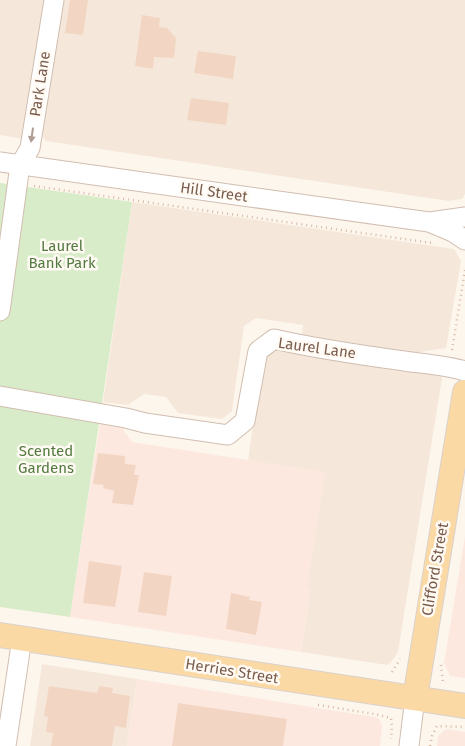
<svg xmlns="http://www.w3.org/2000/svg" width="465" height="746" viewBox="0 0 465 746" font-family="'Fira Sans',sans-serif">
<rect width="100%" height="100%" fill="#fdf6ec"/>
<!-- residential -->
<path fill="#f5e8da" d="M 0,0 L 45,0 L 24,139 L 0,135 Z
M 59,0 L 465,0 L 465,194 L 462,199 L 449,201 L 46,141 L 38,131 Z
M 132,202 L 454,249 L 461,261 L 446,348 L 407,354 L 302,338 L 303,325 L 256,318 L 244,326 L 232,411 L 222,419 L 178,413 L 166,397 L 144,394 L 128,405 L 103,402 Z
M 275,344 L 433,367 L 442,378 L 398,652 L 393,660 L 387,665 L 301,652 L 310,591 L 307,590 L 248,461 L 263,353 Z
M 42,664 L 137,679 L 127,746 L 30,746 Z"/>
<!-- commercial -->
<path fill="#fde8e0" d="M 100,422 L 124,424 L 124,431 L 132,442 L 325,472 L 307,589 L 310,590 L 301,652 L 70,617 Z
M 465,536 L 465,678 L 450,676 L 444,663 Z
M 137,679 L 374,717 L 379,719 L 382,725 L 380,746 L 127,746 Z
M 446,729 L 465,732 L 465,746 L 437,746 L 438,736 Z"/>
<!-- green -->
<path fill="#d8ecc9" d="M 0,183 L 132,202 L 70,617 L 0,607 Z"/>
<!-- building -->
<path fill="#f3d5c3" d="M 70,0 L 88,0 L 83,35 L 65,33 Z
M 142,15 L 160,18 L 159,27 L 167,28 L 176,38 L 174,58 L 154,57 L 153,69 L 135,66 Z
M 198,51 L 236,56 L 233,79 L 194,73 Z
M 191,98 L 229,103 L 226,125 L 187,120 Z
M 98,453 L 125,456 L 125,464 L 136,465 L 134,475 L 139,475 L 133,505 L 112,503 L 114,491 L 103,488 L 104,485 L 93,484 Z
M 89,561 L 122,566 L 115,607 L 83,603 Z
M 144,572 L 172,576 L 166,616 L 138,612 Z
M 231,593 L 250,597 L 249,600 L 262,602 L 256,635 L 226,629 Z
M 49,686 L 97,693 L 99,686 L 113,688 L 112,693 L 130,696 L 126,728 L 115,726 L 112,746 L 51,746 L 53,733 L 46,732 L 48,717 L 44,716 Z
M 178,703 L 287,719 L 283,746 L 172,746 Z"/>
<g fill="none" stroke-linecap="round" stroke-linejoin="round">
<defs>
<path id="minor" d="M 0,162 L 429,222 L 453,232 L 465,240
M 430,222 L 465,217
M 0,311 L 20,165 L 30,148 L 54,0
M 0,396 L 126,418 L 145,423 L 228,435 L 245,421 L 258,351 L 274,339 C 317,349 361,355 404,361 C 425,364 445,365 465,371
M 6,746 L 22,638
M 409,746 L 415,698"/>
<path id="major" d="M 0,635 L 465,706
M 415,698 L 465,392"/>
</defs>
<!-- minor casing -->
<use href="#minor" stroke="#d1beb0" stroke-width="21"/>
<!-- major casing -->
<use href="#major" stroke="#dad1cd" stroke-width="26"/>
<!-- path -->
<path stroke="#d9b8a5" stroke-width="2.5" stroke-dasharray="1 4" stroke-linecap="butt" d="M 34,186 L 432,243
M 452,350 L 465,270
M 441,665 L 443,682 L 446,682
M 392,672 L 400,659
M 318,705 L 374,714 L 391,718 L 392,728 L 391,739
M 430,746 L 432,736 L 437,726 L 465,727"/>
<!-- minor -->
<use href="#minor" stroke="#fff" stroke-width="19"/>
<!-- major -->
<use href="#major" stroke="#fbd9a5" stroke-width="24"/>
</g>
<!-- one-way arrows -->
<defs><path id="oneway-solid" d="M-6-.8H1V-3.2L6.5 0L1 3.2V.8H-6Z" transform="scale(1.25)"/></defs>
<use fill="#af9d94" href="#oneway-solid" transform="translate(32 135) rotate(98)"/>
<g text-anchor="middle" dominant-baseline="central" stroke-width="5" stroke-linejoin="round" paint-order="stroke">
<!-- street labels -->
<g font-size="15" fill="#7a5c4d" stroke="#fffaf3">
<text transform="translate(40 84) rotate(-81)">Park Lane</text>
<text transform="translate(214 192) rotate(8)">Hill Street</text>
<text transform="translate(317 348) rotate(8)">Laurel Lane</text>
<text transform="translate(435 569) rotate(-80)">Clifford Street</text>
<text transform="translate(232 671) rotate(9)">Herries Street</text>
</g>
<!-- park labels -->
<g font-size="15" fill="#537a41" stroke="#fffaf3">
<text x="62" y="246">Laurel<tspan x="62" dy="17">Bank Park</tspan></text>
<text x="46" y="451">Scented<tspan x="46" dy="17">Gardens</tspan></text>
</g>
</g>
</svg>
